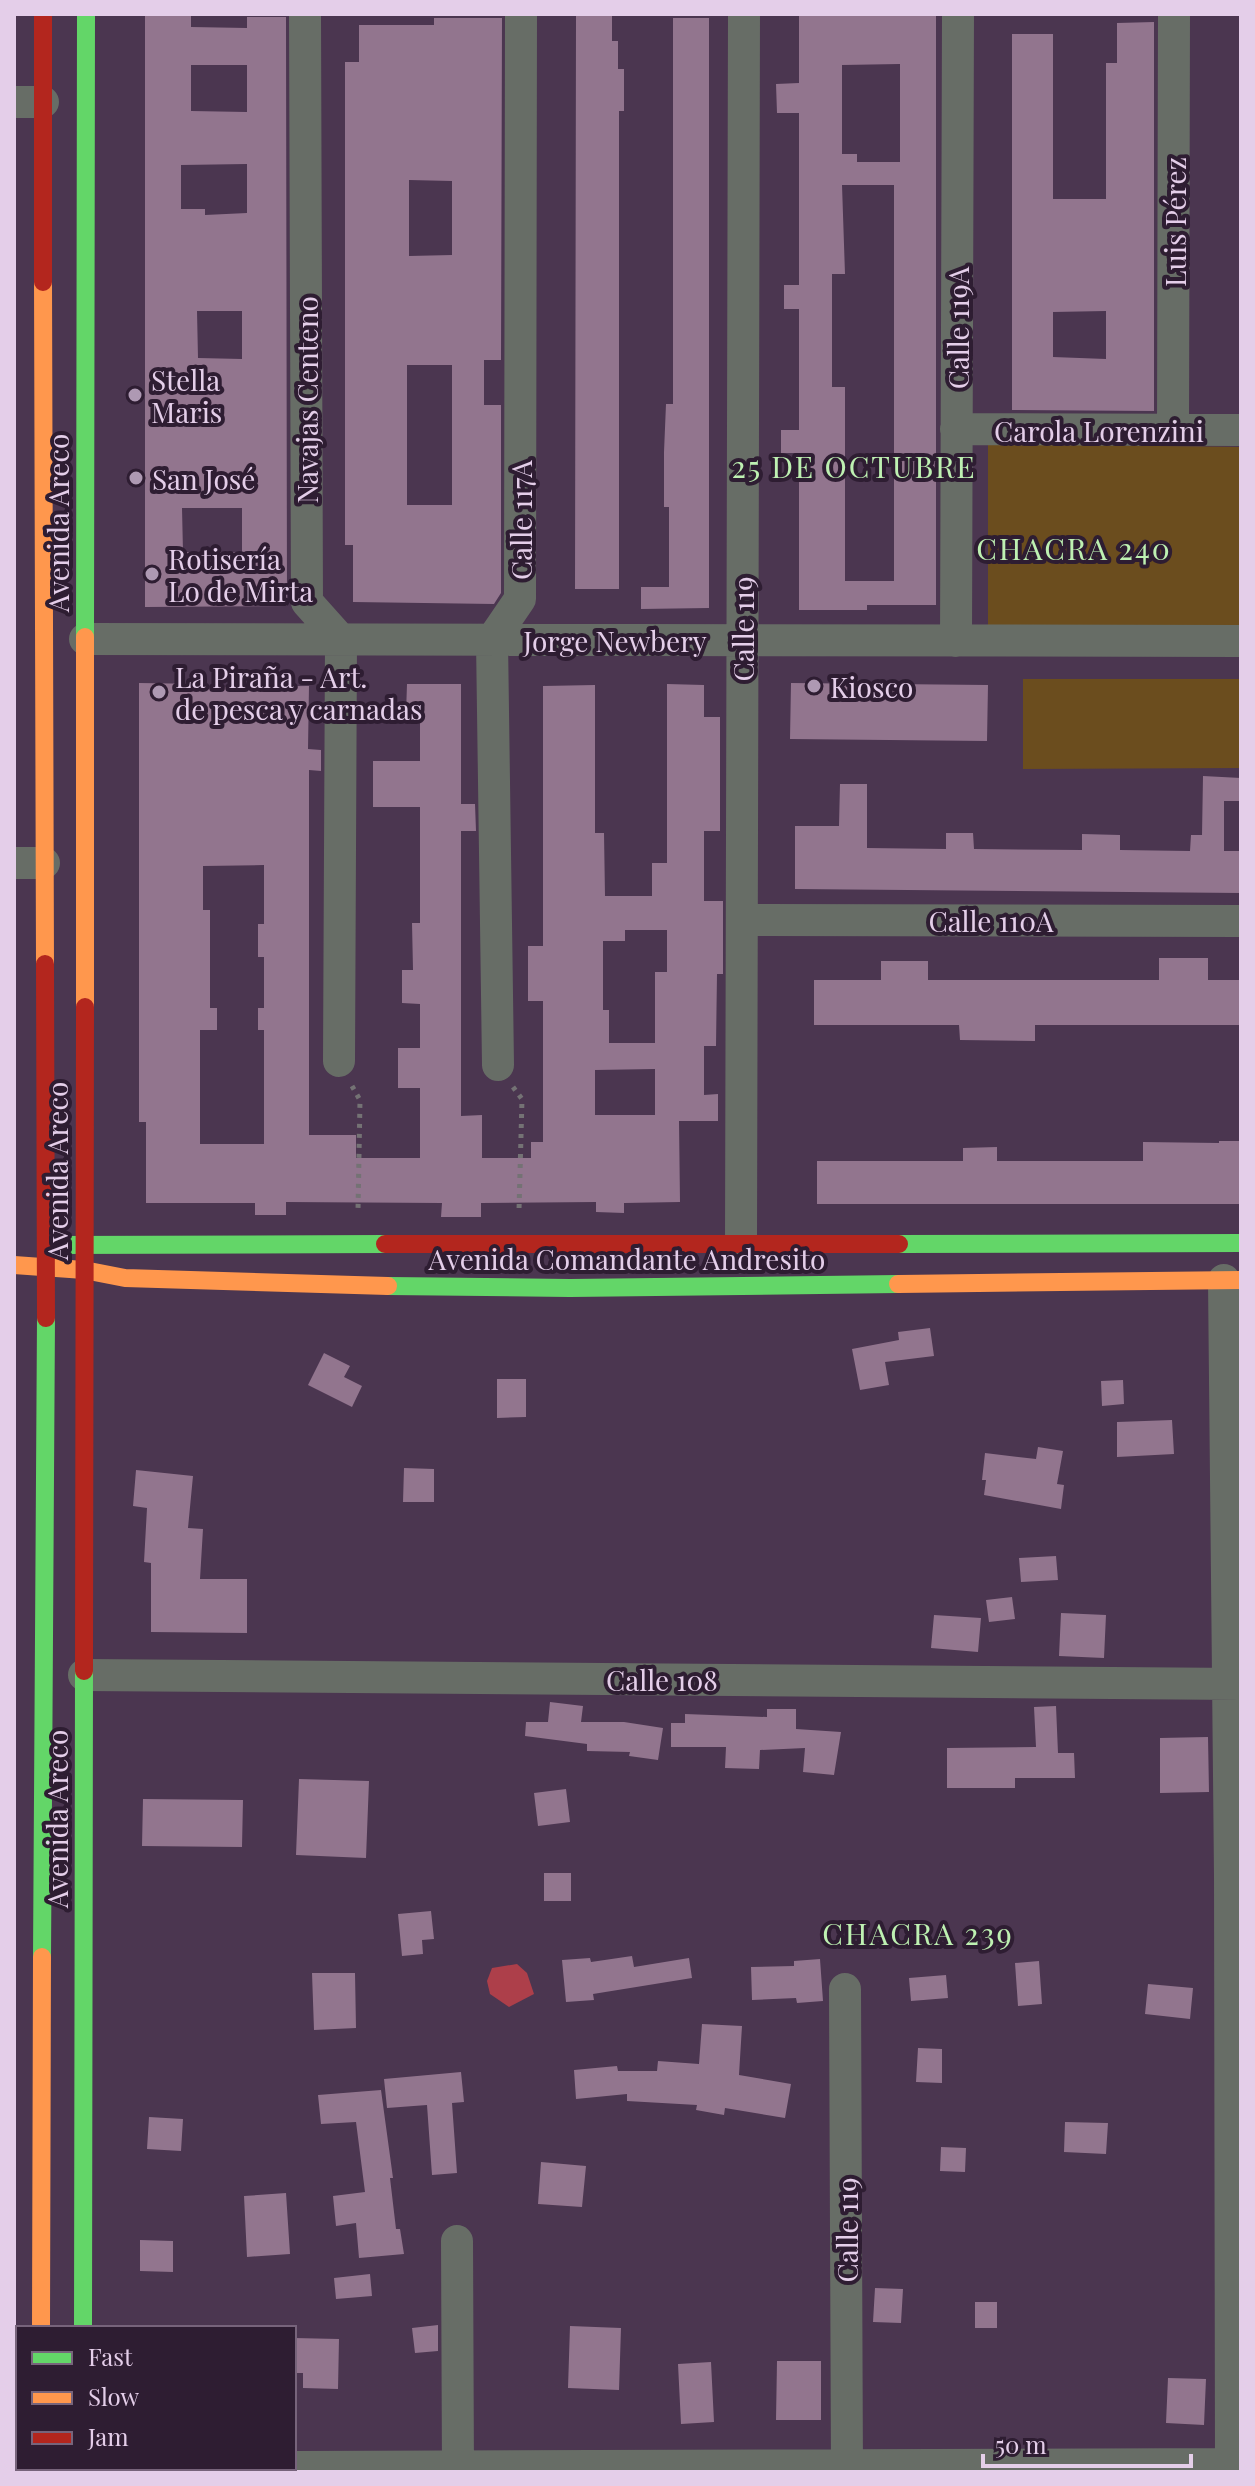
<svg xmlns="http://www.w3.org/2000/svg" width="1255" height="2486" viewBox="0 0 1255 2486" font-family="'Playfair Display',serif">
<rect width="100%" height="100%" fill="#4b3650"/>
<!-- green -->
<path fill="#6b4d1e" d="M 988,444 L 1241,447 L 1241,627 L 988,625 Z
M 1023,679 L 1241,679 L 1241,768 L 1023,769 Z"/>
<!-- water -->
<path fill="#ad3f4a" d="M 517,1964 L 527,1973 L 534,1994 L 509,2007 L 490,1994 L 487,1981 L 492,1968 Z"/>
<!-- building -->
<path fill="#92758e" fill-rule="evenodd" d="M 145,14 L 191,14 L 191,27 L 247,28 L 247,17 L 286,17 L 287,606 L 145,607 ZM 191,65 L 247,65 L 247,112 L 191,111 ZM 247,164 L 247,213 L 205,215 L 205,209 L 181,209 L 181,165 ZM 197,311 L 242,311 L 242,359 L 198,358 ZM 182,508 L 242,508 L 242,552 L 183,552 Z
M 576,14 L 612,14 L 612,41 L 618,41 L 618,69 L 624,69 L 624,111 L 619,111 L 619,589 L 575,589 Z
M 799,14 L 936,16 L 936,605 L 867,605 L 867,610 L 799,610 L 799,453 L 781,453 L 781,430 L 799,430 L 799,309 L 784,309 L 784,285 L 799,285 L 799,113 L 777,113 L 776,84 L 799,83 ZM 900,64 L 900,162 L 857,162 L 857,154 L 842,154 L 842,65 ZM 842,185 L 894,185 L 894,581 L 845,581 L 845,387 L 832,387 L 832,274 L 845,274 Z
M 434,18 L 502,18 L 501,360 L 484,360 L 484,405 L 501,405 L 501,593 L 494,604 L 353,602 L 353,545 L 345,545 L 345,62 L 359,62 L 359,25 L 434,25 ZM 409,180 L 452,181 L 452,255 L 409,256 ZM 407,365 L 452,365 L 452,505 L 407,505 Z
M 673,18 L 709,18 L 709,608 L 641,609 L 641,587 L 669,587 L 669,507 L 664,507 L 664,452 L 666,404 L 673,404 Z
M 1154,22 L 1154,411 L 1012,410 L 1012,34 L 1053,34 L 1053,199 L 1106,199 L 1106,63 L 1117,63 L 1117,23 ZM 1106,311 L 1106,359 L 1053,357 L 1053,312 Z
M 139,683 L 203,684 L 203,687 L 309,686 L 308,749 L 321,750 L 321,771 L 309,770 L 309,1135 L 356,1135 L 356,1158 L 420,1158 L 420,1088 L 398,1088 L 398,1048 L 420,1048 L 420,1004 L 402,1003 L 402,970 L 413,970 L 412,923 L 420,923 L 420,807 L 373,807 L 373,761 L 420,761 L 420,713 L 406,714 L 407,684 L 461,684 L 461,804 L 475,804 L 476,831 L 461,831 L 461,1116 L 482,1115 L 482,1158 L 531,1158 L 531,1142 L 543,1142 L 543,1001 L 528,1001 L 528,946 L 543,946 L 543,686 L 595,685 L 595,833 L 604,833 L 605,896 L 652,896 L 652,863 L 667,863 L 667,684 L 704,685 L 704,717 L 720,717 L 720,831 L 704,831 L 704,901 L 723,901 L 723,974 L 717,974 L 716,1046 L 704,1046 L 704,1095 L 718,1094 L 718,1121 L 679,1121 L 680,1202 L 624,1203 L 624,1213 L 596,1212 L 596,1202 L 481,1203 L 481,1217 L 441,1217 L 442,1203 L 286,1202 L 286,1215 L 255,1215 L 255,1203 L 146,1203 L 146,1122 L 139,1122 ZM 264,865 L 264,924 L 258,924 L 258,957 L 264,957 L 264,1008 L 258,1008 L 258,1030 L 264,1030 L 264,1144 L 200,1144 L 200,1030 L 217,1030 L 217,1008 L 210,1008 L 210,910 L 203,910 L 203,866 ZM 625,930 L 667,930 L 667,972 L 655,972 L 655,1043 L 609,1043 L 609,1010 L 603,1010 L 603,941 L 625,941 ZM 655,1069 L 655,1115 L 595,1115 L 595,1070 Z
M 791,683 L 988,685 L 987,741 L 790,739 Z
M 1203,776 L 1241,778 L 1241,801 L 1224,801 L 1224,851 L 1241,851 L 1241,893 L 795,889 L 795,826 L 839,826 L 840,784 L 867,784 L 867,848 L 946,849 L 946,833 L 973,833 L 974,849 L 1082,850 L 1082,834 L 1120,835 L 1120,850 L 1190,851 L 1191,835 L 1202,835 Z
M 1159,958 L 1208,958 L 1208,980 L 1241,980 L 1241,1025 L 1035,1025 L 1035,1041 L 960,1040 L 959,1025 L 814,1025 L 814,980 L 881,980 L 881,961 L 928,961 L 928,980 L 1159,980 Z
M 1219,1141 L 1241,1141 L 1241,1204 L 817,1204 L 817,1161 L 963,1161 L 963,1148 L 997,1147 L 997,1161 L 1143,1161 L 1143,1142 L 1219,1143 Z
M 930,1328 L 934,1356 L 885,1362 L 889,1385 L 860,1390 L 852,1349 L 899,1340 L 898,1332 Z
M 324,1353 L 350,1366 L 344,1377 L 362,1386 L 352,1407 L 308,1385 Z
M 497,1379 L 526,1379 L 526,1417 L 497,1418 Z
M 1123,1380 L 1124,1404 L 1102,1406 L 1101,1381 Z
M 1172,1420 L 1174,1454 L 1117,1457 L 1117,1422 Z
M 1038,1447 L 1063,1451 L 1057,1484 L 1064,1485 L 1061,1509 L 984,1495 L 986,1480 L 982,1480 L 985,1453 L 1036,1459 Z
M 404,1468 L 434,1469 L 434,1502 L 403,1502 Z
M 136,1470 L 193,1476 L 188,1528 L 203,1529 L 200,1579 L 247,1579 L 247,1633 L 151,1632 L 151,1563 L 144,1562 L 147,1508 L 133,1506 Z
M 1056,1556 L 1058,1580 L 1021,1582 L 1019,1558 Z
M 1012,1597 L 1015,1619 L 989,1622 L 986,1600 Z
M 1061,1613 L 1106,1615 L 1104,1658 L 1059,1656 Z
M 934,1615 L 981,1618 L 978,1652 L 931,1648 Z
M 550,1702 L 583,1706 L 581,1722 L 624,1722 L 663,1728 L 658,1760 L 629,1756 L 630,1752 L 587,1751 L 587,1744 L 525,1736 L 526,1722 L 548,1722 Z
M 1056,1706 L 1058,1753 L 1074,1753 L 1075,1778 L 1015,1778 L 1015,1788 L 947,1788 L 947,1748 L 1036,1747 L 1034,1707 Z
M 767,1709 L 796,1709 L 796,1729 L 841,1732 L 834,1775 L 803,1772 L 805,1748 L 760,1750 L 759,1769 L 725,1768 L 726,1747 L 671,1747 L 671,1723 L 685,1723 L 685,1714 L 767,1717 Z
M 1208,1737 L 1209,1792 L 1160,1793 L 1160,1738 Z
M 299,1779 L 369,1781 L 366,1858 L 296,1855 Z
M 566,1789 L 570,1822 L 538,1826 L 534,1793 Z
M 143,1799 L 243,1800 L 242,1847 L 142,1846 Z
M 544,1873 L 571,1873 L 571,1901 L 544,1901 Z
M 431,1911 L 434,1939 L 422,1940 L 423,1954 L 402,1956 L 398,1914 Z
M 632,1956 L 634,1967 L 689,1958 L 692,1978 L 593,1994 L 594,2000 L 566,2002 L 562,1960 L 590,1958 L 591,1962 Z
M 820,1959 L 823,2001 L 797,2003 L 796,1998 L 752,2000 L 751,1967 L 794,1966 L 794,1961 Z
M 1039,1961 L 1042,2004 L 1018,2006 L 1015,1963 Z
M 312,1973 L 355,1973 L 356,2028 L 314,2030 Z
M 946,1975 L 948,1998 L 911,2001 L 909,1978 Z
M 1148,1984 L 1193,1988 L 1190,2019 L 1145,2014 Z
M 702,2024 L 742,2026 L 739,2075 L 791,2084 L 785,2118 L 725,2108 L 724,2115 L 696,2110 L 697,2105 L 627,2101 L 627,2094 L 576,2099 L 574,2070 L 617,2066 L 618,2071 L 657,2071 L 658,2061 L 699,2064 Z
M 918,2048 L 942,2049 L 942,2083 L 916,2082 Z
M 461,2072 L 464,2102 L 452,2103 L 457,2173 L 432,2175 L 427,2105 L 387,2108 L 384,2079 Z
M 381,2090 L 393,2178 L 390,2178 L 396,2229 L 400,2229 L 404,2254 L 359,2258 L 356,2223 L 336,2226 L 333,2196 L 365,2192 L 356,2122 L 321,2124 L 318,2095 Z
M 149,2117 L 183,2119 L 181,2151 L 147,2149 Z
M 1065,2122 L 1108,2123 L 1106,2154 L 1064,2152 Z
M 941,2147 L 966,2148 L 965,2172 L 940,2171 Z
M 541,2162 L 586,2166 L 582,2207 L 538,2204 Z
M 286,2193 L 290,2254 L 247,2257 L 244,2196 Z
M 140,2240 L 173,2241 L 173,2272 L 140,2271 Z
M 370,2274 L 372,2296 L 336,2299 L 334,2278 Z
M 875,2288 L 903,2289 L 901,2323 L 873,2322 Z
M 975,2302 L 997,2302 L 997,2328 L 975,2328 Z
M 438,2325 L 438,2351 L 415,2353 L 412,2328 Z
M 570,2326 L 621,2328 L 619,2390 L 568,2388 Z
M 294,2338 L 339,2339 L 338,2389 L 303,2388 L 303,2373 L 294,2373 Z
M 777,2361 L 821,2361 L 821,2420 L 776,2420 Z
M 711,2362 L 714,2422 L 681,2424 L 678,2364 Z
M 1168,2378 L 1206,2379 L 1204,2425 L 1166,2423 Z"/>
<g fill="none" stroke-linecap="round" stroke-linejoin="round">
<!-- path -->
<path stroke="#747274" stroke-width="5" stroke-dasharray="4 6" stroke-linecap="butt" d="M 352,1086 L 360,1100 L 358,1210
M 513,1087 L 522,1099 L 519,1210"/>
<!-- street -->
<path stroke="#676d66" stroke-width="32" d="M 305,14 L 307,602 L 341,640 L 339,1061
M 14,102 L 43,102
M 956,429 L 1241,430
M 1173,430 L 1174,14
M 85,639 L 1241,641
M 956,641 L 958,14
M 14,863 L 44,863
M 742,920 L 1241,921
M 498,1065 L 492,640 L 520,599 L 521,14
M 741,1243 L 744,14
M 1224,1280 L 1230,1875 L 1231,2472
M 84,1675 L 1241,1684
M 845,1989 L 847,2472
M 457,2241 L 458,2472
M 294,2467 L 1241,2464"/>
<!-- fast -->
<path stroke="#63d668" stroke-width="18" d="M 85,637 L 86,14
M 899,1244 L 1241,1243
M 55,1245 L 385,1244
M 388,1286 L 570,1288 L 898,1284
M 42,1957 L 46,1318
M 83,2328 L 84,1671
M 83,2468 L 83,2472"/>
<!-- slow -->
<path stroke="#ff974d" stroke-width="18" d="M 43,282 L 45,964
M 85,1007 L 85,637
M 14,1265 L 84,1270 L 125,1278 L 388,1286
M 898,1284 L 1241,1280
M 41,2328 L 42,1957
M 40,2468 L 40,2472"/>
<!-- jam -->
<path stroke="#b3261e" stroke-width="18" d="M 43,14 L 43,282
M 45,964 L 46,1318
M 385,1244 L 899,1244
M 84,1671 L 85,1007"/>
</g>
<!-- markers -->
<g fill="#ae99b3" stroke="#2e1d32" stroke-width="3">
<circle cx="135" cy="395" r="8"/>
<circle cx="136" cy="478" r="8"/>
<circle cx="152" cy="574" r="8"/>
<circle cx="814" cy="686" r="8"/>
<circle cx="159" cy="692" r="8"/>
</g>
<g text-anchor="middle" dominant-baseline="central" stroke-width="8" stroke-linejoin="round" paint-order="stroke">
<!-- street labels -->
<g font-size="28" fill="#e4cee9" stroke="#2e1d32">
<text transform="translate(1174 222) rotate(-90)">Luis Pérez</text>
<text transform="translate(957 328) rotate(-90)">Calle 119A</text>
<text transform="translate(306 400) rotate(-90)">Navajas Centeno</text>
<text x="1099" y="430">Carola Lorenzini</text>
<text transform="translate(520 520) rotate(-90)">Calle 117A</text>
<text transform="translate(57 523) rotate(-90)">Avenida Areco</text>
<text transform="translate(742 629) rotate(-90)">Calle 119</text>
<text x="615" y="640">Jorge Newbery</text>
<text x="991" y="920">Calle 110A</text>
<text transform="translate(56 1171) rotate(-90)">Avenida Areco</text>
<text x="627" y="1258">Avenida Comandante Andresito</text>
<text x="662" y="1679">Calle 108</text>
<text transform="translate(56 1819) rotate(-90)">Avenida Areco</text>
<text transform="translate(846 2230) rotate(-90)">Calle 119</text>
</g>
<!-- poi labels -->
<g font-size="28" fill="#e4cee9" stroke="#2e1d32" text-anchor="start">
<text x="151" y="379">Stella<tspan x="151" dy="32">Maris</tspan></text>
<text x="152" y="478">San José</text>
<text x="168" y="558">Rotisería<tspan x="168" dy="32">Lo de Mirta</tspan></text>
<text x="175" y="676">La Piraña - Art.<tspan x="175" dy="32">de pesca y carnadas</tspan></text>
<text x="830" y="686">Kiosco</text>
</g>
<!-- neighbourhood labels -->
<g font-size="30" letter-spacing="2" fill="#bef1b2" stroke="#2e1d32">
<text x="854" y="466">25 DE OCTUBRE</text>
<text x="1074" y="548">CHACRA 240</text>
<text x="918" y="1933">CHACRA 239</text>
</g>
</g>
<!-- border -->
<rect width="1255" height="2486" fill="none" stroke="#e4cee9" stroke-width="32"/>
<!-- legend -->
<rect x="16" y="2326" width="280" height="144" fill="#2e1d32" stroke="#77647b" stroke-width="2"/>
<rect x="32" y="2352" width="40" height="12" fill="#63d668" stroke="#77647b" stroke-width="2"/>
<text x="88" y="2366" font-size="24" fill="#e4cee9">Fast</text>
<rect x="32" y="2392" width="40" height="12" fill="#ff974d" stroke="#77647b" stroke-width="2"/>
<text x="88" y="2406" font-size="24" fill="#e4cee9">Slow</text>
<rect x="32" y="2432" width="40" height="12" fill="#b3261e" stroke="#77647b" stroke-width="2"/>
<text x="88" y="2446" font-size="24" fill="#e4cee9">Jam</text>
<!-- scale -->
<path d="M983 2454v12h208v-12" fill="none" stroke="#e4cee9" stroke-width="4"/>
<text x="995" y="2454" font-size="24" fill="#e4cee9" stroke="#2e1d32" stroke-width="6" paint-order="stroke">50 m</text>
</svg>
